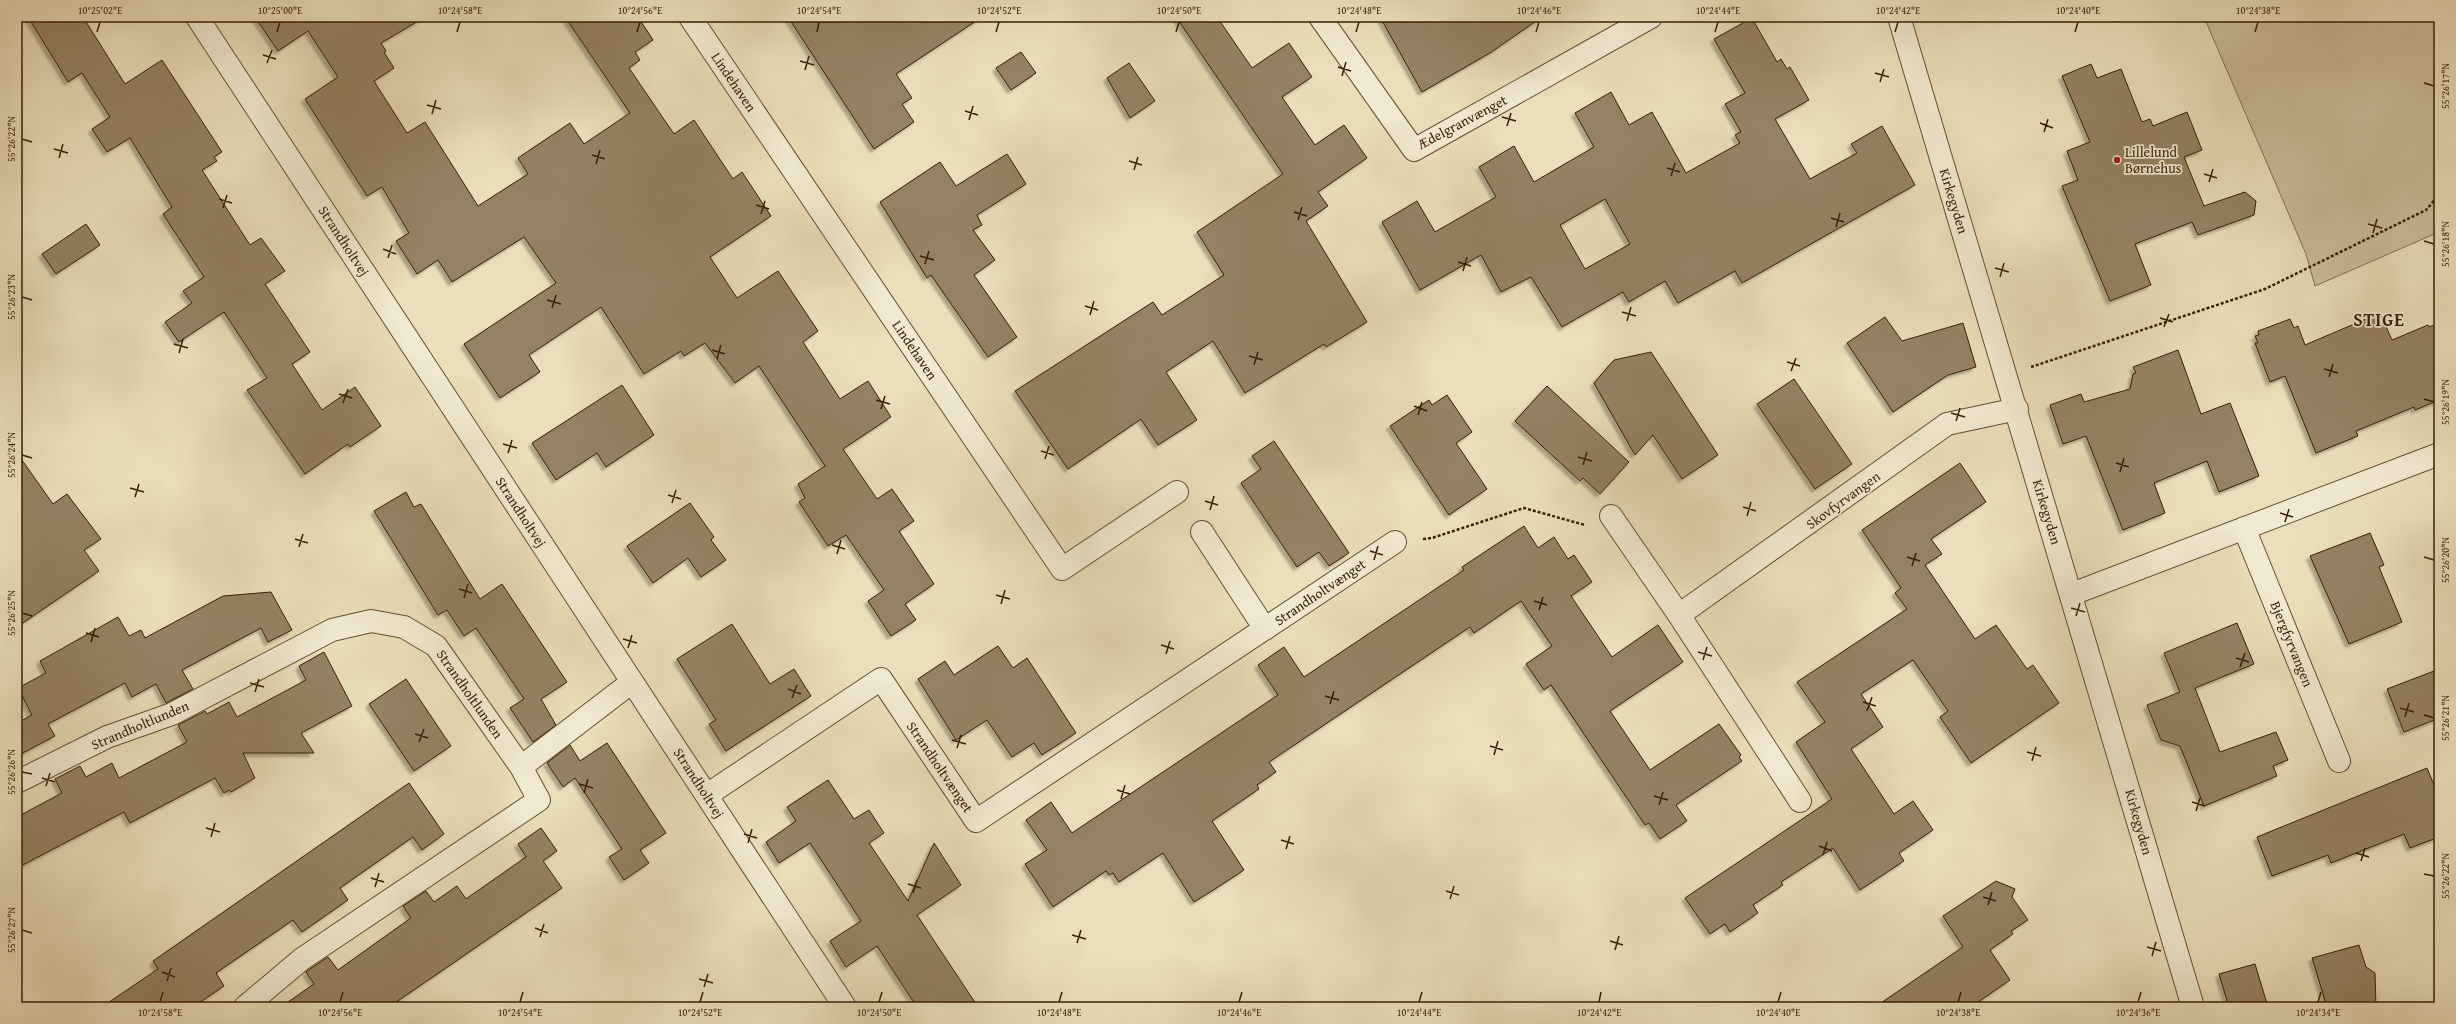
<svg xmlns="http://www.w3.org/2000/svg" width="2456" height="1024" viewBox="0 0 2456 1024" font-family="'Gentium Book Plus',serif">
<defs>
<filter id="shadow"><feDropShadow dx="-3.5" dy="3.5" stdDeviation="1" flood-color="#0004"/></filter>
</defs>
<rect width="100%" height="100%" fill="#eadfba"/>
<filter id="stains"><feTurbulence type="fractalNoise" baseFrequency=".005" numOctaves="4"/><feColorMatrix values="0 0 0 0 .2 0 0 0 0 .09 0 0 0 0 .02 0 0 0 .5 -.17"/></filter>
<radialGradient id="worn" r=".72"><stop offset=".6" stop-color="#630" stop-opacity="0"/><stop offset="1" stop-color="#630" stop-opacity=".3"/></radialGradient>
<!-- green -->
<path fill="#ccbe9b" stroke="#826e50" d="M 2204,17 L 2439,17 L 2439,232 L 2315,286 L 2306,254 Z"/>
<!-- building -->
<path fill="#958263" stroke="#381e04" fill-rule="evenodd" filter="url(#shadow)" d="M 28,17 L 83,17 L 125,84 L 162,60 L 222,152 L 214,157 L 217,161 L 202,170 L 250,245 L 261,238 L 285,271 L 265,284 L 310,352 L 292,364 L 322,410 L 355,387 L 381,426 L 350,447 L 348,444 L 305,474 L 247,390 L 267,378 L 224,312 L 179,342 L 165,322 L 192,303 L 183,291 L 204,277 L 163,214 L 172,207 L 130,138 L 107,152 L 92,129 L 110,117 L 82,73 L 68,82 Z
M 255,17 L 425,17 L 381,43 L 386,51 L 384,52 L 394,68 L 374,81 L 407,133 L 425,122 L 478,206 L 528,174 L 518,158 L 570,123 L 584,144 L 630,113 L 565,17 L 638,17 L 653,40 L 635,52 L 640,60 L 629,68 L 674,134 L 694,120 L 733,179 L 742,172 L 771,216 L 710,257 L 737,298 L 778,271 L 818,331 L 803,342 L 840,399 L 868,381 L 891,417 L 843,449 L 877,499 L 892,489 L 914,521 L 899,531 L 934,584 L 905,604 L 916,620 L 891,636 L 868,601 L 884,590 L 846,535 L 828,546 L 799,502 L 805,498 L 798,484 L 825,466 L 759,366 L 735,383 L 705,343 L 684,356 L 681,351 L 644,374 L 601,307 L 529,355 L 540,372 L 500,398 L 464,344 L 556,283 L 524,237 L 452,282 L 438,260 L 417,274 L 396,241 L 409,233 L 382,187 L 367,196 L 305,99 L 338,77 L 308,31 L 278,51 Z
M 788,17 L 982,17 L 896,74 L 912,98 L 902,104 L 914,122 L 874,149 Z
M 1176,17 L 1217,17 L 1252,68 L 1289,43 L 1312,77 L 1282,97 L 1315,145 L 1344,125 L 1367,158 L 1318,192 L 1328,206 L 1306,221 L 1367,322 L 1326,347 L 1324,344 L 1245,393 L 1213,341 L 1166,372 L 1197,420 L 1158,445 L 1141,419 L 1068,469 L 1015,391 L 1153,302 L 1162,315 L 1224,275 L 1197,232 L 1283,174 Z
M 1380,17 L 1542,17 L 1490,53 L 1422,92 Z
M 1752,18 L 1777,62 L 1781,59 L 1787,69 L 1790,67 L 1809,100 L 1775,119 L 1810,179 L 1857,153 L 1851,144 L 1882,126 L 1915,185 L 1742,283 L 1735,271 L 1678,303 L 1665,281 L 1629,302 L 1623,292 L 1562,327 L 1531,277 L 1501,292 L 1481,255 L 1420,290 L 1382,222 L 1417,201 L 1435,232 L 1496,197 L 1479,167 L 1514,146 L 1534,182 L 1594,147 L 1575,113 L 1611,92 L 1629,125 L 1652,112 L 1686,173 L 1740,143 L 1735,135 L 1741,132 L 1725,104 L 1745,93 L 1714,39 ZM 1605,199 L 1630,244 L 1585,269 L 1560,225 Z
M 1021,52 L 1036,73 L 1011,90 L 996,68 Z
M 1129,63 L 1155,101 L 1130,118 L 1107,78 Z
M 2091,64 L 2097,78 L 2121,69 L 2142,122 L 2150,119 L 2153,126 L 2187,112 L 2202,150 L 2184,157 L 2204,206 L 2245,192 L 2256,201 L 2254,215 L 2198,235 L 2192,222 L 2135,244 L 2151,285 L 2110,301 L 2062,186 L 2078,180 L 2067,151 L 2090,142 L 2062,76 Z
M 1007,154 L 1026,184 L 977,215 L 982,225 L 973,230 L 995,260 L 974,275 L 1017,337 L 988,357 L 931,275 L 927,278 L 880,202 L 940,162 L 956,186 Z
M 86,224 L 100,245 L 56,274 L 42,254 Z
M 2380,313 L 2392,340 L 2428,325 L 2429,327 L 2439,323 L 2439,400 L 2415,410 L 2414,407 L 2356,431 L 2358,436 L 2316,453 L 2285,376 L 2270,382 L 2255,343 L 2258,343 L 2255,336 L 2259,335 L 2258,331 L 2290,319 L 2294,328 L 2298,326 L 2305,345 Z
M 1885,317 L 1902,341 L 1963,323 L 1976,367 L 1948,375 L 1893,412 L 1847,343 Z
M 2178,350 L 2201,414 L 2230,403 L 2259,476 L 2219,492 L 2207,461 L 2154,483 L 2165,513 L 2123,530 L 2086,436 L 2063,444 L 2050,405 L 2081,394 L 2084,402 L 2130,389 L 2133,374 L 2136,373 L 2133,367 Z
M 1651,352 L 1718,455 L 1682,479 L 1653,435 L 1635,455 L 1594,383 L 1614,360 Z
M 1794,379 L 1852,464 L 1815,489 L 1757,404 Z
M 622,385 L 654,435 L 606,467 L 597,453 L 556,480 L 532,443 Z
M 1547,386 L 1629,462 L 1600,494 L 1583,478 L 1580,481 L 1515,421 Z
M 1447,395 L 1472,432 L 1456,443 L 1487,489 L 1449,515 L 1390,426 L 1429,400 L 1432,405 Z
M 1274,441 L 1349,553 L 1329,566 L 1319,552 L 1297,567 L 1241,483 L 1261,469 L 1252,456 Z
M 17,453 L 53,504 L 67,494 L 101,539 L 84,550 L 99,571 L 17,627 Z
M 1960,463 L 1986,502 L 1931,539 L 1942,554 L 1925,565 L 1975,639 L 1996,625 L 2027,669 L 2033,665 L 2059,703 L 1971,763 L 1940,717 L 1948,711 L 1913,660 L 1861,694 L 1883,727 L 1851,749 L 1894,814 L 1913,801 L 1933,830 L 1899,853 L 1904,861 L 1860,890 L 1833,848 L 1781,882 L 1783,885 L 1753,905 L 1758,913 L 1730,932 L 1725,924 L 1710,934 L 1685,898 L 1832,799 L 1796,742 L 1825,722 L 1797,682 L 1907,609 L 1895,593 L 1901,588 L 1862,530 Z
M 406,492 L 414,507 L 421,504 L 480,599 L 502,584 L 567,682 L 541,699 L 556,725 L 533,742 L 510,708 L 524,699 L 476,628 L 464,636 L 447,610 L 438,615 L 374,511 Z
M 690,503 L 714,537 L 711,540 L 726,560 L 701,577 L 688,558 L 653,583 L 627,546 Z
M 1524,526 L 1538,548 L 1554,537 L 1568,559 L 1574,555 L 1592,582 L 1571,596 L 1612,657 L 1658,625 L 1683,662 L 1610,711 L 1650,770 L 1719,724 L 1741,755 L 1739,757 L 1742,761 L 1676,805 L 1687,821 L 1660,839 L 1649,823 L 1645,825 L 1551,685 L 1544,690 L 1526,664 L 1552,646 L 1521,601 L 1474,633 L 1470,627 L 1269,762 L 1276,772 L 1257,785 L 1259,789 L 1212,821 L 1244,870 L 1215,889 L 1194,902 L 1163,853 L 1119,882 L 1113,873 L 1109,875 L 1106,871 L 1053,907 L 1025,864 L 1047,850 L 1026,820 L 1051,802 L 1072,833 L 1278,695 L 1258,665 L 1284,647 L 1304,677 L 1464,570 L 1462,567 Z
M 2370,533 L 2384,565 L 2379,567 L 2402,622 L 2349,644 L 2310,556 Z
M 271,592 L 292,630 L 268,642 L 261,628 L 182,670 L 193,689 L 166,703 L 156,684 L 132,697 L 125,683 L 48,724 L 55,736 L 17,756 L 17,723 L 32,715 L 18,688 L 46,673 L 40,661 L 118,617 L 129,636 L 141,630 L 145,638 L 223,596 Z
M 2237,623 L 2254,664 L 2195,688 L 2220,752 L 2276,732 L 2288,760 L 2273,766 L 2277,776 L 2204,806 L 2180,746 L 2161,740 L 2147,705 L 2180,692 L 2164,653 Z
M 732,624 L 770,684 L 794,669 L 811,696 L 726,751 L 709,724 L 716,720 L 677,659 Z
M 998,646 L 1013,668 L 1027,658 L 1076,733 L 1042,755 L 1034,743 L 1012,757 L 987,720 L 956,740 L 918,679 L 945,661 L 954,675 Z
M 324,652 L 352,706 L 301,733 L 314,753 L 243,753 L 255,778 L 231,792 L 229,790 L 224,793 L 215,778 L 130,823 L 124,812 L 17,868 L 17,817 L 62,793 L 55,779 L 80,766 L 86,777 L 112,763 L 119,778 L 187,742 L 178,725 L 205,711 L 207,714 L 229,702 L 237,717 L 306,680 L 299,666 Z
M 2439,669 L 2439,718 L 2404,732 L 2387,689 Z
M 406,679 L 451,746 L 414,771 L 369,704 Z
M 607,743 L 666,833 L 640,850 L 649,863 L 624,880 L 609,857 L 622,849 L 575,778 L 563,787 L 547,763 L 570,745 L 580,761 Z
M 2427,768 L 2439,797 L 2439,837 L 2410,848 L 2404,834 L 2331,863 L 2328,855 L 2272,876 L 2257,837 Z
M 828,780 L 854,819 L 869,810 L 884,833 L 869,843 L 908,901 L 934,843 L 961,885 L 917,915 L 978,1007 L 917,1007 L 877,946 L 846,967 L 830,941 L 861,921 L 810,843 L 779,863 L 766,842 L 796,821 L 787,807 Z
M 409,783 L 444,834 L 422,850 L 413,837 L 340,888 L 348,900 L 302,932 L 293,920 L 216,973 L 224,986 L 193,1007 L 102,1007 L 158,969 L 153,961 Z
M 541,828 L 557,851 L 543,861 L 562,888 L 459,959 L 389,1007 L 281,1007 L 314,984 L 306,972 L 310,969 L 328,957 L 338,970 L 411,918 L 403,906 L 426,891 L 434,902 L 457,886 L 466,899 L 526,857 L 518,844 Z
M 1996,881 L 2015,889 L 2012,897 L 2028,920 L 2011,931 L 2013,934 L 1990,950 L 2010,980 L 1971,1007 L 1875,1007 L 1963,947 L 1943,916 Z
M 2359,945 L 2366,967 L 2375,973 L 2376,1007 L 2327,1007 L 2312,958 Z
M 2255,964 L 2268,1007 L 2229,1007 L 2219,974 Z"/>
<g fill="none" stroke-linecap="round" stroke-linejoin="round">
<defs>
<path id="minor" d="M 197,17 L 845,1007
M 690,17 L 1062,569 L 1177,492
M 1320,17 L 1414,150 L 1651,17
M 1611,516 L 1679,615 L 1800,801
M 2244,528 L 2339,761
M 1202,532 L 1265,629
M 2072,594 L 2439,454
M 1679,615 L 1947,424 L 2017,409
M 521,767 L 632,682
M 17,782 L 107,737 L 172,714 L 332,630 L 371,621 L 404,627 L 436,646 L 521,767 L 539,800 L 302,959 L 245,1007
M 707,795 L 881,679 L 976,821 L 1395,542"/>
<path id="tertiary" d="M 1899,17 L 2193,1007"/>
</defs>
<!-- minor casing -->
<use href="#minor" stroke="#644e32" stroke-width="24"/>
<!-- tertiary casing -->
<use href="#tertiary" stroke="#644e32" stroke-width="24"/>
<!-- path -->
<path stroke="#381e04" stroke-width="2.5" stroke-dasharray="3 2" stroke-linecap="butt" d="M 2031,367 L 2265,289 L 2426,210 L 2439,195
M 1423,539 L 1432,538 L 1524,508 L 1585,525"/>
<!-- minor -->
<use href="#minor" stroke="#f1ead2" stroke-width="22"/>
<!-- tertiary -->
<use href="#tertiary" stroke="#f1ead2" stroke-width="22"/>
</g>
<!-- ticks -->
<path fill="none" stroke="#381e04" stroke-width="1.5" d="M 97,32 L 100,22M 277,32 L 280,22M 457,32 L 460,22M 637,32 L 640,22M 817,32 L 819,22M 996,32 L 999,22M 1176,32 L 1179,22M 1356,32 L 1359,22M 1536,32 L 1539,22M 1715,32 L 1718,22M 1895,32 L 1898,22M 2075,32 L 2078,22M 2255,32 L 2258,22M 263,55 L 276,59M 800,61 L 814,65M 267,63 L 272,50M 1338,67 L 1351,71M 805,70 L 809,56M 1875,73 L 1889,77M 1342,76 L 1346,62M 1880,82 L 1884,69M 2424,83 L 2434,86M 427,105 L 441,109M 965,111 L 978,115M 432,114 L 436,100M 1502,117 L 1516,121M 969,120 L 973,106M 2040,123 L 2053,128M 1507,126 L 1511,113M 2044,132 L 2048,119M 22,139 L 32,142M 54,149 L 68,153M 592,155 L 605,159M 59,158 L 63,144M 1129,161 L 1142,165M 596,164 L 600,150M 1667,168 L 1680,172M 1134,170 L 1138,157M 2204,174 L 2217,178M 1671,176 L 1675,163M 2209,182 L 2213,169M 219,199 L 232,203M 756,205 L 769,209M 223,208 L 227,195M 1294,212 L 1307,216M 761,214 L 765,201M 1831,218 L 1844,222M 1298,220 L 1302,207M 2368,224 L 2382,228M 1836,227 L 1840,213M 2373,233 L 2377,219M 2424,241 L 2434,244M 383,249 L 396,254M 920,256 L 934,260M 388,258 L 392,245M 1458,262 L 1471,266M 925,264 L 929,251M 1995,268 L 2009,272M 1463,271 L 1467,257M 2000,277 L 2004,263M 22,297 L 32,300M 547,300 L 561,304M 1085,306 L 1098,310M 552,308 L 556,295M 1622,312 L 1636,316M 1090,315 L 1094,301M 2160,318 L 2173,322M 1627,321 L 1631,307M 2164,327 L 2169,314M 174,344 L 188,348M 712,350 L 725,354M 179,353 L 183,339M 1249,356 L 1263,360M 717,359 L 721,345M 1787,362 L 1800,366M 1254,365 L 1258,352M 2324,369 L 2338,373M 1791,371 L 1796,358M 2329,377 L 2333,364M 339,394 L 352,398M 2424,399 L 2434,402M 876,400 L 890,404M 343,403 L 348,389M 1414,406 L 1427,411M 881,409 L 885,396M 1951,413 L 1965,417M 1418,415 L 1422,402M 1956,421 L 1960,408M 503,444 L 517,448M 1041,451 L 1054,455M 508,453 L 512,440M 22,455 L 32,458M 1578,457 L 1592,461M 1045,459 L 1049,446M 2116,463 L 2129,467M 1583,465 L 1587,452M 2120,472 L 2124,458M 130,488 L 144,492M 668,495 L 681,499M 135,497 L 139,484M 1205,501 L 1218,505M 672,503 L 676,490M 1743,507 L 1756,511M 1210,510 L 1214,496M 2280,513 L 2293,517M 1747,516 L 1751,502M 2285,522 L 2289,509M 295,539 L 308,543M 832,545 L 845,549M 299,547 L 303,534M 1370,551 L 1383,555M 837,554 L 841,540M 1907,557 L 1920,561M 2424,557 L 2434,560M 1374,560 L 1378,546M 1912,566 L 1916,553M 459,589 L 472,593M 996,595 L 1010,599M 464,598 L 468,584M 1534,601 L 1547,605M 1001,604 L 1005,590M 2071,608 L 2085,612M 1539,610 L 1543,597M 22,613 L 32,616M 2076,616 L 2080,603M 86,633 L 99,637M 623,639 L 637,643M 91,642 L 95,628M 1161,645 L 1174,649M 628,648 L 632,635M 1698,652 L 1712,656M 1166,654 L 1170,641M 2236,658 L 2249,662M 1703,660 L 1707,647M 2240,667 L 2245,653M 250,683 L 264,687M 788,689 L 801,694M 255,692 L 259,679M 1325,696 L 1339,700M 792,698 L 797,685M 1863,702 L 1876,706M 1330,704 L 1334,691M 2400,708 L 2414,712M 1867,711 L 1872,697M 2424,715 L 2434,718M 2405,717 L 2409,703M 415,734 L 428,738M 952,740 L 966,744M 419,742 L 424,729M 1490,746 L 1503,750M 957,748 L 961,735M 2027,752 L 2041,756M 1494,755 L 1498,741M 2032,761 L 2036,747M 22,772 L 32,774M 42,778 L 55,782M 579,784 L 593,788M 46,786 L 50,773M 1117,790 L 1130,794M 584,793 L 588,779M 1654,796 L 1668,800M 1121,799 L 1125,785M 2192,802 L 2205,806M 1659,805 L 1663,792M 2196,811 L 2200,798M 206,828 L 220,832M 744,834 L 757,838M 211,837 L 215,823M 1281,840 L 1294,844M 748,843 L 752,829M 1819,846 L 1832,851M 1286,849 L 1290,836M 2356,853 L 2369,857M 1823,855 L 1827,842M 2361,861 L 2365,848M 2424,874 L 2434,876M 371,878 L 384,882M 908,884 L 921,888M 375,887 L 379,873M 1446,891 L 1459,895M 913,893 L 917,880M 1983,897 L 1996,901M 1450,899 L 1454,886M 1988,905 L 1992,892M 535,928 L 548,933M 22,930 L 32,933M 1072,935 L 1086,939M 540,937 L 544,924M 1610,941 L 1623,945M 1077,943 L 1081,930M 2147,947 L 2161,951M 1615,950 L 1619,936M 2152,956 L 2156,942M 162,972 L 175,977M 699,979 L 713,983M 167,981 L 171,968M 704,987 L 708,974M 160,1002 L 163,992M 340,1002 L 343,992M 520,1002 L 523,992M 700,1002 L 703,992M 879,1002 L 882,992M 1059,1002 L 1062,992M 1239,1002 L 1242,992M 1419,1002 L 1422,992M 1599,1002 L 1601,992M 1778,1002 L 1781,992M 1958,1002 L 1961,992M 2138,1002 L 2141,992M 2318,1002 L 2321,992"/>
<!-- markers -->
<circle fill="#8f2418" stroke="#f1ead2" stroke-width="1.5" cx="2117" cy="160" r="4"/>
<g text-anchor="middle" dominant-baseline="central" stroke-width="3.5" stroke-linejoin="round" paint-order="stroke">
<!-- street labels -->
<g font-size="14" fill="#381e04" stroke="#f1ead2">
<text transform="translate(734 82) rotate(56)">Lindehaven</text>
<text transform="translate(1462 122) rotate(-28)">Ædelgranvænget</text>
<text transform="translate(1954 201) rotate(73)">Kirkegyden</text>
<text transform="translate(344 241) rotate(57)">Strandholtvej</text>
<text transform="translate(915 350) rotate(56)">Lindehaven</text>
<text transform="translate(1843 500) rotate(-36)">Skovfyrvangen</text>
<text transform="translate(521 512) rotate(57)">Strandholtvej</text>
<text transform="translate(2047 512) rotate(73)">Kirkegyden</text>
<text transform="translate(1320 592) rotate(-34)">Strandholtvænget</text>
<text transform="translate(2292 644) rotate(68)">Bjergfyrvangen</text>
<text transform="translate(470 694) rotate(55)">Strandholtlunden</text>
<text transform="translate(140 725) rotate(-23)">Strandholtlunden</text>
<text transform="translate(940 767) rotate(56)">Strandholtvænget</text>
<text transform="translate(699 783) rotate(57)">Strandholtvej</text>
<text transform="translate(2139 822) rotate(74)">Kirkegyden</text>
</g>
<!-- poi labels -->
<g font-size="14" fill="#381e04" stroke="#f1ead2" text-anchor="start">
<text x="2125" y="152">Lillelund<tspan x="2125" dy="16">Børnehus</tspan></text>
</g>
<!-- district labels -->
<g font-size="18" font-weight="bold" letter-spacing="1" fill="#381e04" stroke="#f1ead2">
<text x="2379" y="319">STIGE</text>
</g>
</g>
<!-- margin -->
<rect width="2456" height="1024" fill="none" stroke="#eadfba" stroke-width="44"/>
<rect x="22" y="22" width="2412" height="980" fill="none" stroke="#381e04" stroke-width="1.5"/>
<g font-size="10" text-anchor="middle" fill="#381e04">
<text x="100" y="14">10°25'02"E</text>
<text x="280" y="14">10°25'00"E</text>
<text x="460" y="14">10°24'58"E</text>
<text x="640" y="14">10°24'56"E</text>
<text x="819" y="14">10°24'54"E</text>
<text x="999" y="14">10°24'52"E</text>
<text x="1179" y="14">10°24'50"E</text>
<text x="1359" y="14">10°24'48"E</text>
<text x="1539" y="14">10°24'46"E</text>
<text x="1718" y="14">10°24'44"E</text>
<text x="1898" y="14">10°24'42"E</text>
<text x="2078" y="14">10°24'40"E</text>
<text x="2258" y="14">10°24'38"E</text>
<text transform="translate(2445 86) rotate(-90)" y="4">55°26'17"N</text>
<text transform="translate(11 139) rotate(-90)" y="4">55°26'22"N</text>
<text transform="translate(2445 244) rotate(-90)" y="4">55°26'18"N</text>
<text transform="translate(11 297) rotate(-90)" y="4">55°26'23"N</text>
<text transform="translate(2445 402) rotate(-90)" y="4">55°26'19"N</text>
<text transform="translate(11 455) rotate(-90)" y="4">55°26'24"N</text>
<text transform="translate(2445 560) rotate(-90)" y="4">55°26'20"N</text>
<text transform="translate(11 613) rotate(-90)" y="4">55°26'25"N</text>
<text transform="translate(2445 718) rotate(-90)" y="4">55°26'21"N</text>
<text transform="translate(11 772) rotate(-90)" y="4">55°26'26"N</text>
<text transform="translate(2445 876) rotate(-90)" y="4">55°26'22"N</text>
<text transform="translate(11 930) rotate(-90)" y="4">55°26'27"N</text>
<text x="160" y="1016">10°24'58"E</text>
<text x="340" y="1016">10°24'56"E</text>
<text x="520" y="1016">10°24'54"E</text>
<text x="700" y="1016">10°24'52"E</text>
<text x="879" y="1016">10°24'50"E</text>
<text x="1059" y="1016">10°24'48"E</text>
<text x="1239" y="1016">10°24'46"E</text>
<text x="1419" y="1016">10°24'44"E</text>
<text x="1599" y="1016">10°24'42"E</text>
<text x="1778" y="1016">10°24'40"E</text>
<text x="1958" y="1016">10°24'38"E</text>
<text x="2138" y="1016">10°24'36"E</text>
<text x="2318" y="1016">10°24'34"E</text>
</g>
<rect width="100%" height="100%" filter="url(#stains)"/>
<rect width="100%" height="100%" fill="url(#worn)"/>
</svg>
